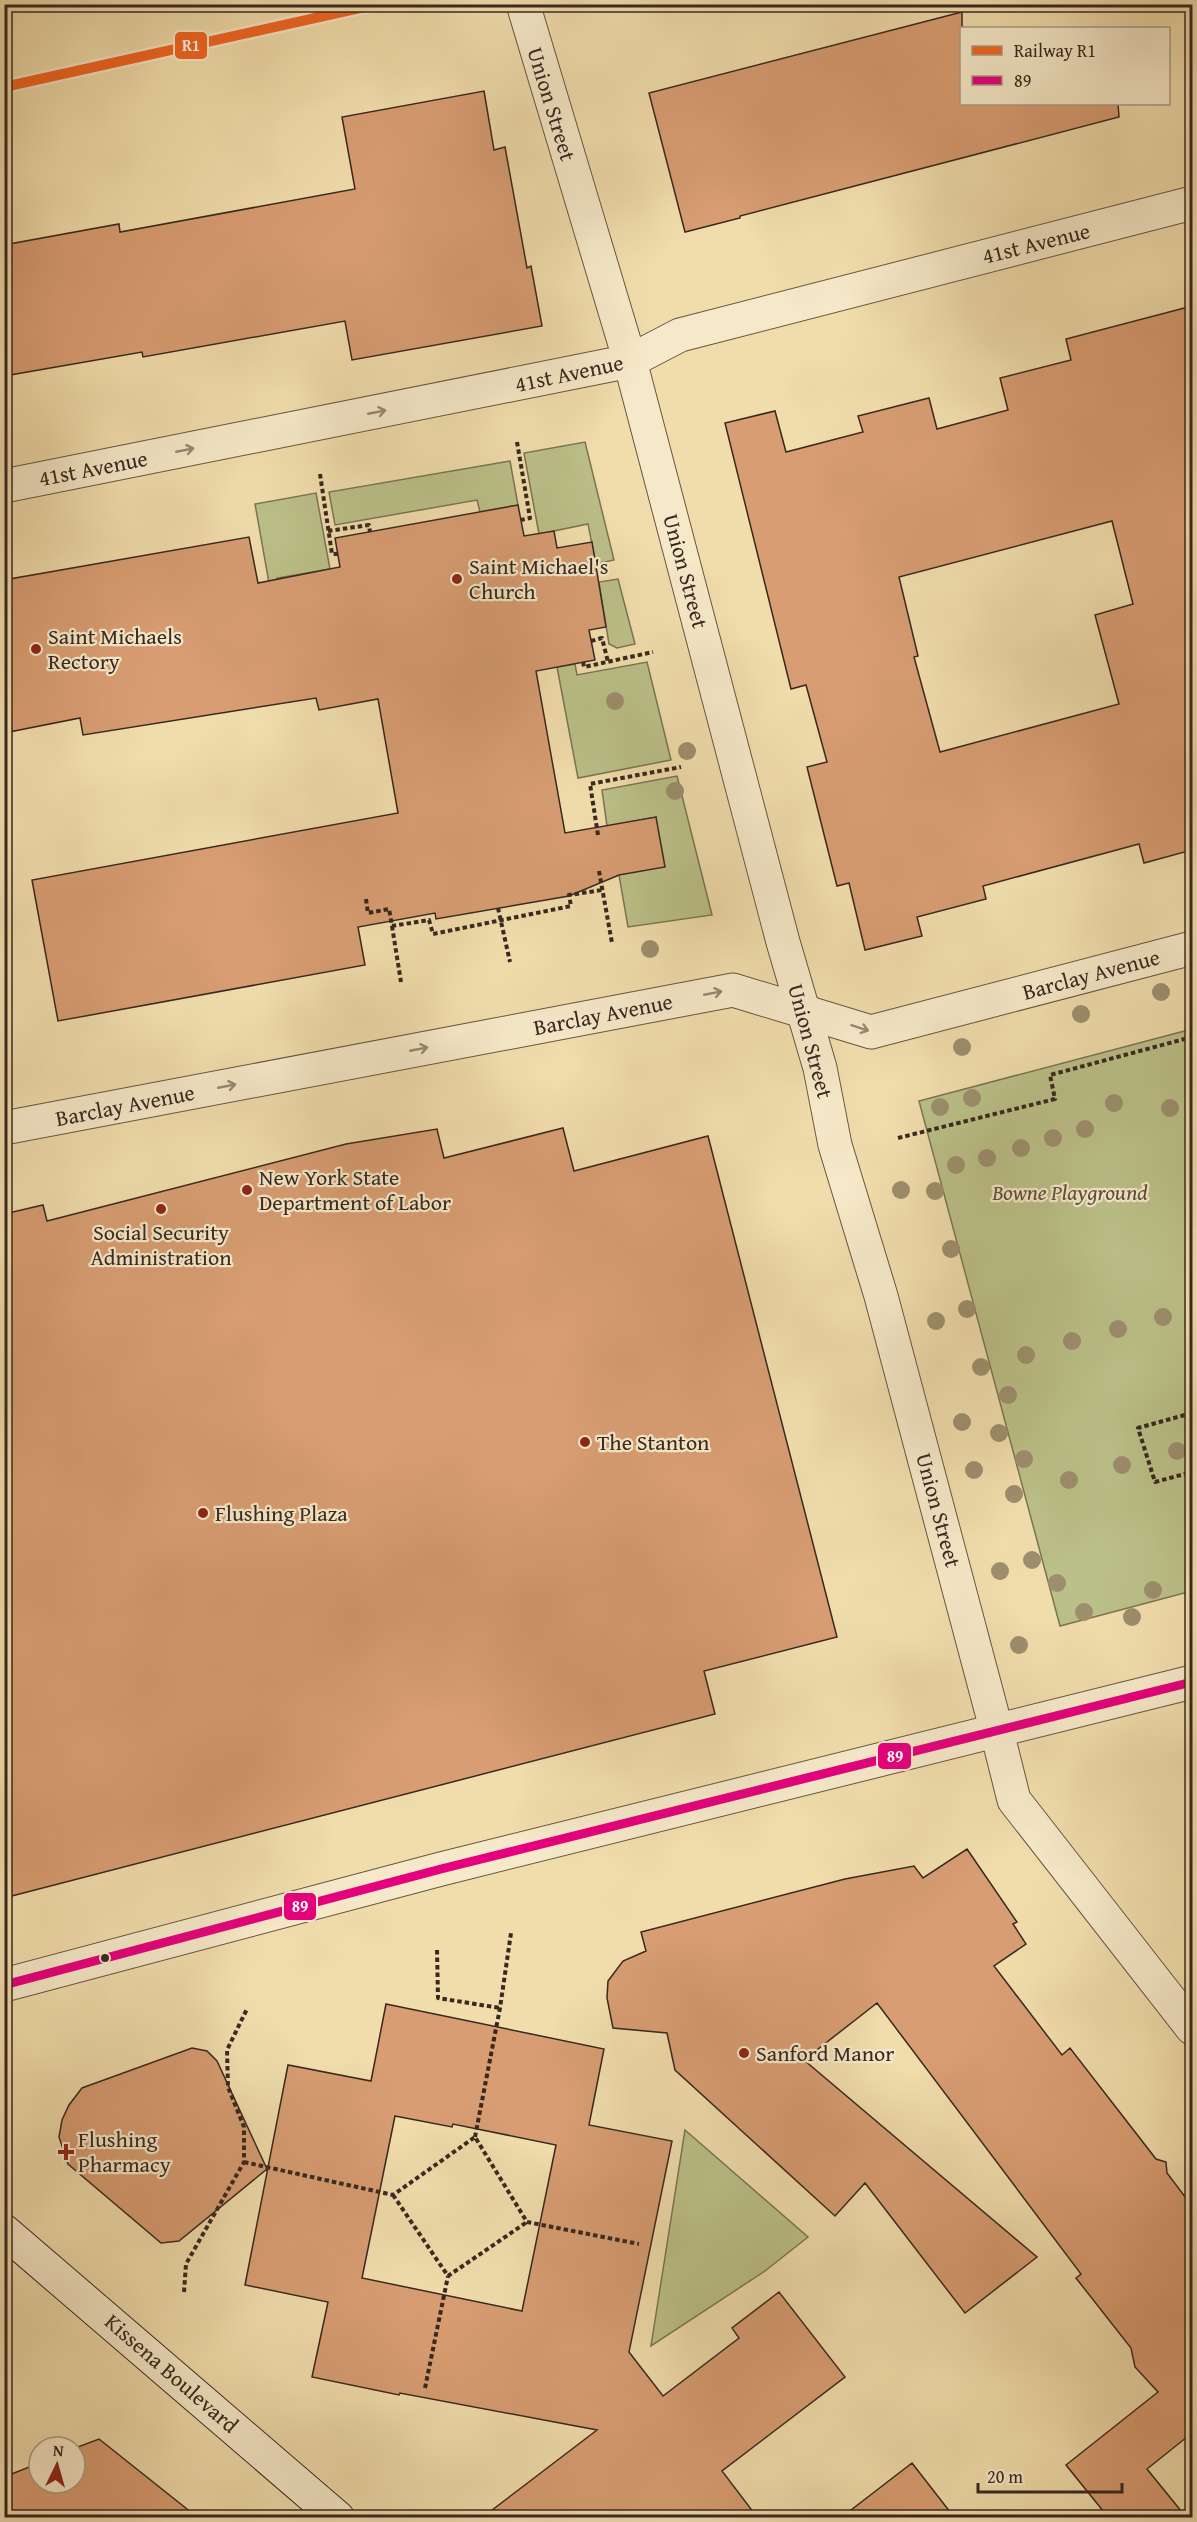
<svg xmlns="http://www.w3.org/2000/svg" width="1197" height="2522" viewBox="0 0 1197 2522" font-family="'Gentium Book Plus',serif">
<rect width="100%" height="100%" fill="#f1ddac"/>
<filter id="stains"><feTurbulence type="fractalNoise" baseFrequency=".00333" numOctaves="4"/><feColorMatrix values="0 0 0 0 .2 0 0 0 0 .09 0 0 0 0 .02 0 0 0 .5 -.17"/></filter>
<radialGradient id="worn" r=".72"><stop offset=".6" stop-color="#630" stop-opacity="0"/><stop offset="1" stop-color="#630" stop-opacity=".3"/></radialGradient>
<!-- green -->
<path fill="#bbc088" stroke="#7a7454" stroke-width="1.5" d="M 585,442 L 614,560 L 596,564 L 588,524 L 539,534 L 524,453 Z
M 510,461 L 518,505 L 480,512 L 477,500 L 335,525 L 329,492 Z
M 316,493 L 330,569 L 277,578 L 281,599 L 272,600 L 255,504 Z
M 618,579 L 635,644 L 617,648 L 609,644 L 599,582 Z
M 647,662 L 671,760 L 578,778 L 557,667 L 575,664 L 577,675 Z
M 677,776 L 712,915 L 628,927 L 619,875 L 656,817 L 607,826 L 602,790 Z
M 1192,1029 L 1192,1591 L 1060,1626 L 919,1101 Z
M 685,2130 L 808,2237 L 765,2271 L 651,2346 Z"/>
<!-- building -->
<path fill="#d89d72" stroke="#382820" stroke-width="1.5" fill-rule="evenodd" d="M 962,12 L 962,104 L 1118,104 L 1119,117 L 740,216 L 740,218 L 685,232 L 649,93 Z
M 484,91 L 494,150 L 505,147 L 527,268 L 531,266 L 542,326 L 352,360 L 345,321 L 143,357 L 142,352 L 4,376 L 4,245 L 119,224 L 120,232 L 355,189 L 342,117 Z
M 1192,306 L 1192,850 L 1144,863 L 1139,844 L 983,886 L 986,899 L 917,917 L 922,936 L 865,950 L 849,883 L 837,886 L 807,767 L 827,762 L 806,685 L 791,689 L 725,423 L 775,411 L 786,452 L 863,432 L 858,416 L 929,398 L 937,429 L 1008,410 L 1000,378 L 1071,360 L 1066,339 ZM 1112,521 L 1133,604 L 1095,615 L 1119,704 L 940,752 L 914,657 L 918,656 L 899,577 Z
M 518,505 L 524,536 L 554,531 L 557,548 L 592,542 L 606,627 L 589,630 L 595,660 L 536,671 L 565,833 L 656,817 L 665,867 L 619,875 L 569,896 L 436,919 L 435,913 L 358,927 L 365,965 L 58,1021 L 32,880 L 398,813 L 378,699 L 319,710 L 316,698 L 83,735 L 80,718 L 4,733 L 4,580 L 249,537 L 258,583 L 340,567 L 335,538 Z
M 563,1128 L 574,1171 L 708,1136 L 837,1637 L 704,1671 L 715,1714 L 4,1898 L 4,1214 L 43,1205 L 47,1221 L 346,1144 L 437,1129 L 444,1158 Z
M 967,1849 L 1017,1922 L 1013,1924 L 1026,1944 L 994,1966 L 1062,2055 L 1070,2048 L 1156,2159 L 1166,2162 L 1167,2173 L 1192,2206 L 1192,2433 L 1147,2469 L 1186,2517 L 1108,2517 L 1066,2465 L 1158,2392 L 1135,2367 L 1131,2348 L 1076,2278 L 1081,2274 L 877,2003 L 804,2060 L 1037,2257 L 965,2313 L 865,2183 L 835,2216 L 675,2070 L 667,2033 L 613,2028 L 607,1998 L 608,1981 L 623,1961 L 646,1951 L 641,1932 L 845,1879 L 914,1866 L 923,1878 Z
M 386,2004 L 604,2049 L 589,2125 L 672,2141 L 629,2352 L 663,2396 L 739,2338 L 732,2328 L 779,2292 L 845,2377 L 722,2471 L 757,2517 L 483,2517 L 597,2430 L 400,2393 L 399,2395 L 312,2377 L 328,2302 L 245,2285 L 288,2065 L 371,2081 ZM 395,2116 L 452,2127 L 453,2124 L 556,2145 L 522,2311 L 362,2278 Z
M 192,2048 L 207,2051 L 217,2061 L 267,2169 L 179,2241 L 161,2243 L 68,2164 L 59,2137 L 62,2120 L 69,2105 L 82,2088 Z
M 99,2439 L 197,2517 L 4,2517 L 4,2477 L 39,2463 L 39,2483 L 75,2483 L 75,2448 Z
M 912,2463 L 954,2517 L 842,2517 Z"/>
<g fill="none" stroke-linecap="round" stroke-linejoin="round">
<defs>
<path id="minor" d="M 4,486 L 630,361 L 680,335 L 1192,203
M 4,1128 L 733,990 L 871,1032 L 1192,948
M 997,1732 L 1014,1800 L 1192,2028"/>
<path id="tertiary" d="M 523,4 L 630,361 L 783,942 L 820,1068 L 835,1145 L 881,1296 L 997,1732
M 4,1985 L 441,1869 L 1192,1682"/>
<path id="secondary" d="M 4,2231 L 338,2518"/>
</defs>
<!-- minor casing -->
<use href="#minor" stroke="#665543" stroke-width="35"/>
<!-- tertiary casing -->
<use href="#tertiary" stroke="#665543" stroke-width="35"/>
<!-- secondary casing -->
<use href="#secondary" stroke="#382820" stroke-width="35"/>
<!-- path -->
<path stroke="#382820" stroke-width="4" stroke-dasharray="4.5 3" stroke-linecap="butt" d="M 517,442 L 530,518 L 521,520
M 320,474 L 332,554 L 338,554
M 328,531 L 369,525 L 370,532
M 591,641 L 602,638 L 608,662
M 583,662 L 584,667 L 653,652
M 598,835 L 590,784 L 681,767
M 599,871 L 612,943
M 366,899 L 368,913 L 389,909 L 392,926 L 429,920 L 433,934 L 571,906 L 569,895 L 602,890
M 498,908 L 510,962
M 392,926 L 401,982
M 898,1138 L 1055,1099 L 1050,1075 L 1192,1037
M 1192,1413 L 1138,1428 L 1155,1482 L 1192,1472
M 437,1950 L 438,1998 L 500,2008
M 475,2137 L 500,2008 L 511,1933
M 244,2162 L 393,2195 L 475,2137 L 527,2222 L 639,2244
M 393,2195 L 448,2276 L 527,2222
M 184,2292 L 186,2264 L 244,2162 L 244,2127 L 228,2087 L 227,2050 L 247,2009
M 425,2388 L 448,2276"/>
<!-- minor -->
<use href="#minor" stroke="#f6e9c9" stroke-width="33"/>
<!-- tertiary -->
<use href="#tertiary" stroke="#f6e9c9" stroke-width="33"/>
<!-- secondary -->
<use href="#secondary" stroke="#f6e9c9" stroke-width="33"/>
<defs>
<path id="bus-1" d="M 4,1985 L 441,1869 L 1192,1682"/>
</defs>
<!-- bus-1 casing -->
<use href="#bus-1" stroke="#f6e9c9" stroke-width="14"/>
<!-- bus-1 -->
<use href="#bus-1" stroke="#e5007d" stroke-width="9"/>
<defs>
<path id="rail-1" d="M 4,87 L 378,4"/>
</defs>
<!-- rail-1 casing -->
<use href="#rail-1" stroke="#f6e9c9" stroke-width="15"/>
<!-- rail-1 -->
<use href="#rail-1" stroke="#f26522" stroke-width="10"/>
</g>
<!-- trees -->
<g fill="#9d8e6d">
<circle cx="615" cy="701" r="9"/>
<circle cx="687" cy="751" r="9"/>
<circle cx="675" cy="791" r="9"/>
<circle cx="650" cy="949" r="9"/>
<circle cx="1161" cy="992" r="9"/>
<circle cx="1081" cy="1014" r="9"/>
<circle cx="962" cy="1047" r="9"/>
<circle cx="972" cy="1098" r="9"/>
<circle cx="1114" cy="1103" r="9"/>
<circle cx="940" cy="1107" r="9"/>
<circle cx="1170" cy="1108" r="9"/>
<circle cx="1085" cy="1129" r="9"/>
<circle cx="1053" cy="1138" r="9"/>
<circle cx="1021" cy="1148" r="9"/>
<circle cx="987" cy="1158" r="9"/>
<circle cx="956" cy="1165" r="9"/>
<circle cx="901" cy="1190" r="9"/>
<circle cx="935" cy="1191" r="9"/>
<circle cx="951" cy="1249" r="9"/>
<circle cx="967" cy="1309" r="9"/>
<circle cx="1163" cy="1317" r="9"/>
<circle cx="936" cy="1321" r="9"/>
<circle cx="1118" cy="1329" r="9"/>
<circle cx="1072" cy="1341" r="9"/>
<circle cx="1026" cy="1355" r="9"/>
<circle cx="981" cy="1367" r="9"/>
<circle cx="1008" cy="1395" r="9"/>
<circle cx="962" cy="1422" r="9"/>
<circle cx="999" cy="1433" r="9"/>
<circle cx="1177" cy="1451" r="9"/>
<circle cx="1024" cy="1459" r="9"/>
<circle cx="1122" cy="1465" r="9"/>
<circle cx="974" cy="1470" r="9"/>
<circle cx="1069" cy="1480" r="9"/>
<circle cx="1014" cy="1494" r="9"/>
<circle cx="1032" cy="1560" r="9"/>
<circle cx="1000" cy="1571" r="9"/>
<circle cx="1057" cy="1583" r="9"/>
<circle cx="1153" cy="1590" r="9"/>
<circle cx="1084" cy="1612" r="9"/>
<circle cx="1132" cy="1617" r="9"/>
<circle cx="1019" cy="1645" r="9"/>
</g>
<!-- one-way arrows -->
<defs><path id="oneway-shaft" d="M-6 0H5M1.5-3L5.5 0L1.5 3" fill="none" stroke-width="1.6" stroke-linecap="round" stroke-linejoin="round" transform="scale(1.5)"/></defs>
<g stroke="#978874">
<use href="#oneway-shaft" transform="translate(377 412) rotate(-11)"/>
<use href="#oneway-shaft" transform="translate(185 450) rotate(-11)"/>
<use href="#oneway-shaft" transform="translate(713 993) rotate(-11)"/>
<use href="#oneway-shaft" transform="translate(860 1028) rotate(18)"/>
<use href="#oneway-shaft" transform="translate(419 1049) rotate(-11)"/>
<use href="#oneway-shaft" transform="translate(227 1086) rotate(-11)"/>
</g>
<!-- markers -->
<g fill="#8f2418" stroke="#f6e9c9" stroke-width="2">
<circle cx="457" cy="579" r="6"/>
<circle cx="36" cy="649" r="6"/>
<circle cx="247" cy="1190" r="6"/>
<circle cx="161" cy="1209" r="6"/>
<circle cx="585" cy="1442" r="6"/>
<circle cx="203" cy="1513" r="6"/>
<circle cx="744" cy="2053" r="6"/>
<path d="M63 2143h6v6h6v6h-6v6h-6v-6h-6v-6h6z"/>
</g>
<circle fill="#382820" stroke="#f6e9c9" stroke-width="2" cx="105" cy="1958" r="5"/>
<g text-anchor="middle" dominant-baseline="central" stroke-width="4.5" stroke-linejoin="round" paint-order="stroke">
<!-- street labels -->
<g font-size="22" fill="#382820" stroke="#f6e9c9">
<text transform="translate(552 104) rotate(73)">Union Street</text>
<text transform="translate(1036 243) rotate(-14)">41st Avenue</text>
<text transform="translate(569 373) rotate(-12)">41st Avenue</text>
<text transform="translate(93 468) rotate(-11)">41st Avenue</text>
<text transform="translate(686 571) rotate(75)">Union Street</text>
<text transform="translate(1091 974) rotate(-15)">Barclay Avenue</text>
<text transform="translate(603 1014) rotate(-11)">Barclay Avenue</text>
<text transform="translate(811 1041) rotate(75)">Union Street</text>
<text transform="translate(125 1105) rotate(-11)">Barclay Avenue</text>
<text transform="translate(939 1510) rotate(75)">Union Street</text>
<text transform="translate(172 2373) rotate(41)">Kissena Boulevard</text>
</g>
<!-- poi labels -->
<g font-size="22" fill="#382820" stroke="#f6e9c9" text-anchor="start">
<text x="469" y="566">Saint Michael's<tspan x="469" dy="25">Church</tspan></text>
<text x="48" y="636">Saint Michaels<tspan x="48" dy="25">Rectory</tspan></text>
<text x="259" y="1177">New York State<tspan x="259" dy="25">Department of Labor</tspan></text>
<text x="161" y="1232" text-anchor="middle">Social Security<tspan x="161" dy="25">Administration</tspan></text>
<text x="597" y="1442">The Stanton</text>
<text x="215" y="1513">Flushing Plaza</text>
<text x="756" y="2053">Sanford Manor</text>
<text x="78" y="2139">Flushing<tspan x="78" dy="25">Pharmacy</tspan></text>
</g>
<!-- park labels -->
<g font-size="22" font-style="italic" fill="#594e3a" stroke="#f6e9c9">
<text x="1070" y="1192">Bowne Playground</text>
</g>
</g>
<g stroke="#f6e9c9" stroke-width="2">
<rect x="174" y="31" width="34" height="29" rx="6" fill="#f26522"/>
<rect x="877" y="1742" width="35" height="28" rx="6" fill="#e5007d"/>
<rect x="283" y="1892" width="34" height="29" rx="6" fill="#e5007d"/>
</g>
<g font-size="16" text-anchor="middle" font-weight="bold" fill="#fff">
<text x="191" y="51">R1</text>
<text x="895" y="1762">89</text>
<text x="300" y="1912">89</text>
</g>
<!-- margin -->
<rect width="1197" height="2522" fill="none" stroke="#f1ddac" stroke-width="24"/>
<rect x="6" y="6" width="1185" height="2510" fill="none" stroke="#382820" stroke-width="3"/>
<rect x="12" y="12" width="1173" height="2498" fill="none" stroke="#382820" stroke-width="1.5"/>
<!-- legend -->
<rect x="960" y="27" width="210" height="78" fill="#f6e9c9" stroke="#aa9c85" stroke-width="1.5"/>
<rect x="972" y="46" width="30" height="9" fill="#f26522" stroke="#aa9c85" stroke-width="1.5"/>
<text x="1014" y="57" font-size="18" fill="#382820">Railway R1</text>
<rect x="972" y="76" width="30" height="9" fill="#e5007d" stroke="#aa9c85" stroke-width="1.5"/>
<text x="1014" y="87" font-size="18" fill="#382820">89</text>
<!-- north arrow -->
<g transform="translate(57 2465) rotate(5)"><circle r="28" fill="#f6e9c9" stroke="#aa9c85" stroke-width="1.5"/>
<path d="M0-4.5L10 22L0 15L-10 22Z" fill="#8f2418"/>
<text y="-9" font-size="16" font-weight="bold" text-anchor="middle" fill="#382820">N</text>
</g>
<!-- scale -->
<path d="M978 2483v9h144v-9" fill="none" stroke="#382820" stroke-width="3"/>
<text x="987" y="2483" font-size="18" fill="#382820" stroke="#f6e9c9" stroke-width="4.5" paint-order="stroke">20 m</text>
<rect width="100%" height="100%" filter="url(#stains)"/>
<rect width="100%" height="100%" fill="url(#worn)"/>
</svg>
